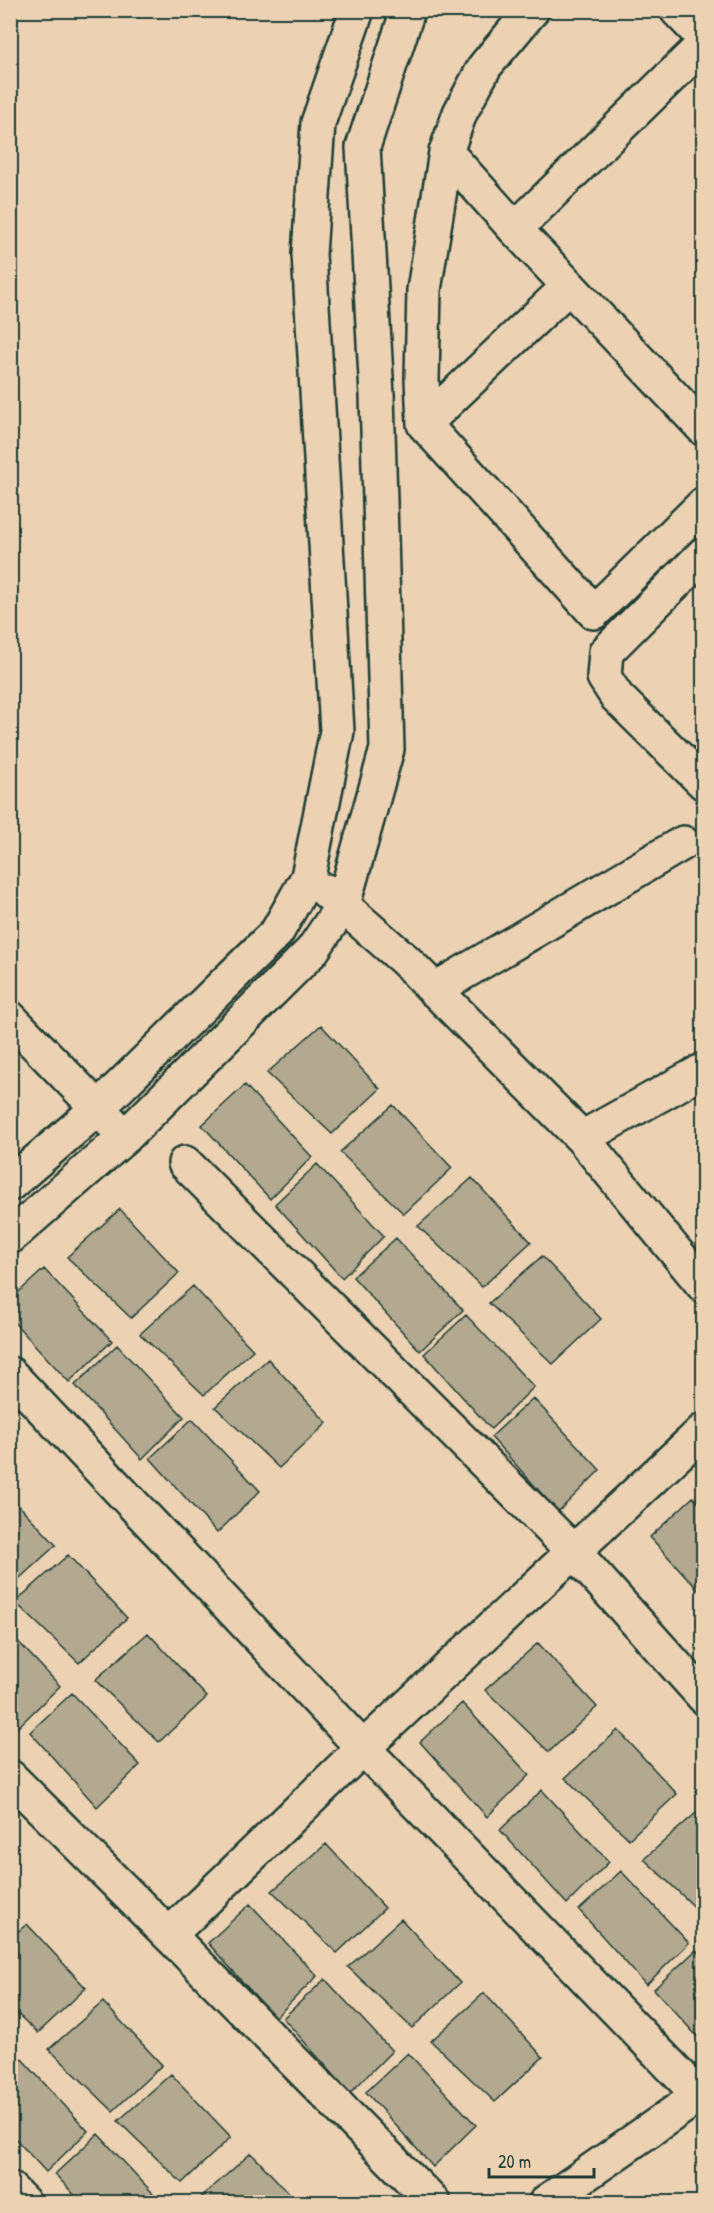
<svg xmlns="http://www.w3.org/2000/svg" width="714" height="2213" viewBox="0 0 714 2213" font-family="'Patrick Hand',sans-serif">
<rect width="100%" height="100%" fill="#ecd2b3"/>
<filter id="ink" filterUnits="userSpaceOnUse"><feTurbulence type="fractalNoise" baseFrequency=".0167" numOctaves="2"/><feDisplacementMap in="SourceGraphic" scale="12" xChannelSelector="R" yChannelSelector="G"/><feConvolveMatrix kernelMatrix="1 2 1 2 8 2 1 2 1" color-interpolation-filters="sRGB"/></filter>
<g filter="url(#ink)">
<!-- building -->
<path fill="#b3a890" stroke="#1f3d34" stroke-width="1.5" d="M 321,1025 L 380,1089 L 332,1134 L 267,1073 Z
M 245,1085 L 312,1157 L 270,1199 L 202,1125 Z
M 393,1105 L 452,1168 L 404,1214 L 340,1152 Z
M 317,1164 L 384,1236 L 342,1278 L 275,1204 Z
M 472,1178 L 531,1242 L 482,1287 L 418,1226 Z
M 120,1209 L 179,1273 L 131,1318 L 67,1257 Z
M 396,1238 L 463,1310 L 420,1351 L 353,1277 Z
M 542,1256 L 601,1319 L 553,1364 L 489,1303 Z
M 44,1269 L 112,1341 L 69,1382 L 10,1318 L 10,1300 Z
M 193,1286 L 253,1350 L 204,1395 L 140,1334 Z
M 466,1315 L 534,1387 L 491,1429 L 424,1354 Z
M 117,1345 L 184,1417 L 142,1459 L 75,1385 Z
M 268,1359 L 327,1423 L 279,1468 L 215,1407 Z
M 533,1398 L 600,1470 L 558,1512 L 491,1437 Z
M 192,1419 L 260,1491 L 217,1533 L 150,1458 Z
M 10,1496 L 56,1545 L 10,1587 Z
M 693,1497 L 704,1509 L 704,1596 L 650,1537 Z
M 68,1555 L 127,1618 L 79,1663 L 15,1602 Z
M 10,1633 L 60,1686 L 17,1728 L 10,1721 Z
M 148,1633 L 207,1697 L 159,1742 L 95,1680 Z
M 538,1643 L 597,1707 L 549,1752 L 485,1690 Z
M 72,1693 L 140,1765 L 97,1807 L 30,1732 Z
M 462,1703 L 529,1775 L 487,1817 L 420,1742 Z
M 618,1730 L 677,1794 L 629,1839 L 565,1778 Z
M 542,1790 L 609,1862 L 567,1904 L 500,1830 Z
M 697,1812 L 704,1819 L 704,1916 L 644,1859 Z
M 326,1844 L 385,1908 L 337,1953 L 272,1891 Z
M 621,1871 L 689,1943 L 646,1985 L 579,1910 Z
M 250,1904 L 317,1976 L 275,2018 L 208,1943 Z
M 401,1919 L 460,1983 L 412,2028 L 348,1967 Z
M 27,1924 L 86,1988 L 38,2033 L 10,2007 L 10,1938 Z
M 696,1950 L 704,1958 L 704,2044 L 654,1989 Z
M 325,1979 L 392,2051 L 350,2093 L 283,2018 Z
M 484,1993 L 543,2057 L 495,2102 L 431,2041 Z
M 103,2002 L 162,2065 L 113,2111 L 49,2049 Z
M 408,2053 L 476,2125 L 433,2167 L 366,2092 Z
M 21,2058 L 88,2131 L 46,2172 L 10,2133 L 10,2068 Z
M 171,2074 L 231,2137 L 182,2183 L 118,2121 Z
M 98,2134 L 161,2202 L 81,2202 L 55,2174 Z
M 251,2153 L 297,2202 L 199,2202 L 197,2201 Z"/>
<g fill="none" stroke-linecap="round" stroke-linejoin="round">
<defs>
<path id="minor" d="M 532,10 L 485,66 L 460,113 L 446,152 L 424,290 L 422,379 L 424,424 L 594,612 L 704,504
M 677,10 L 704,38
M 704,44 L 515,229 L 704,429
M 446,152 L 515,229
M 424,424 L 568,287
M 704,554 L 606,652 L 604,677 L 617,697 L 704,783
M 326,891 L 405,960 L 582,1138 L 704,1286
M 434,990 L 683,843
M 10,1018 L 112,1123
M 582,1138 L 704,1070
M 185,1163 L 574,1552 L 704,1697
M 10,1184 L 97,1109 L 277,932 L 308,877 L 337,731 L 309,254 L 318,123 L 357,10
M 10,1237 L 126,1136 L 312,951 L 343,905 L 387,749 L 377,395 L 363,147 L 408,10
M 10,1374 L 363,1748 L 699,2095
M 10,1777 L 169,1935 L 363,1748 L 704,1430
M 169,1935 L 433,2202
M 10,2189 L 23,2202
M 546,2202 L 704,2092"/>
</defs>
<!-- minor casing -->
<use href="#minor" stroke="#1f3d34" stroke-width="38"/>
<!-- minor -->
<use href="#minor" stroke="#ecd2b3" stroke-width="33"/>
</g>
</g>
<!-- margin -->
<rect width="714" height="2213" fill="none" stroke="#ecd2b3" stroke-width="36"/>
<rect x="18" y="18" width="678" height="2177" fill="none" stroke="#1f3d34" stroke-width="2" filter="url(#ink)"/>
<!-- scale -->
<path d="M489 2168v9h105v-9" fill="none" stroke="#1f3d34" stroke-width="3"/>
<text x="498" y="2168" font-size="18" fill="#1f3d34" stroke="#ecd2b3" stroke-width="4.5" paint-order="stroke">20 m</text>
</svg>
